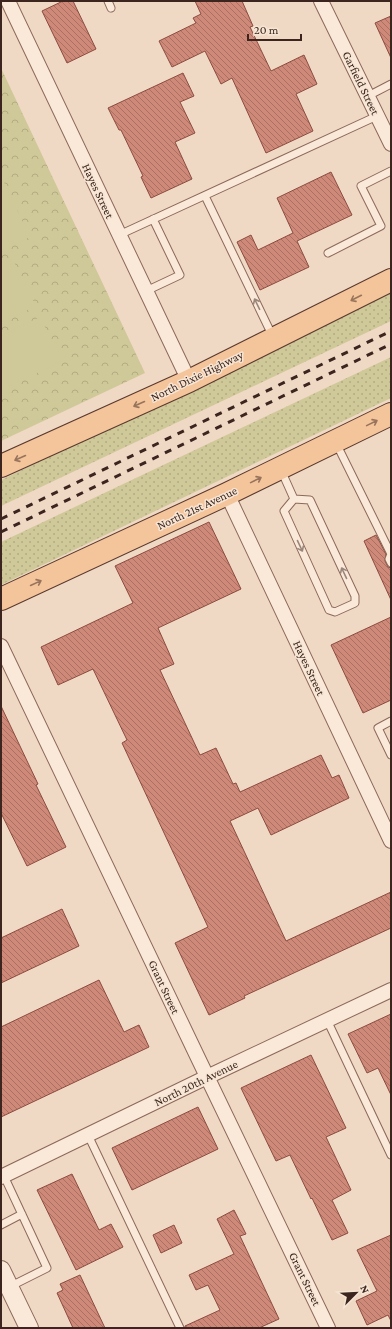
<svg xmlns="http://www.w3.org/2000/svg" width="392" height="1329" viewBox="0 0 392 1329" font-family="'Crimson Pro',serif">
<defs>
<pattern id="grass-dots" width="8" height="8" patternUnits="userSpaceOnUse"><rect width="8" height="8" fill="#cfc898"/><path d="M2 2h.1M6 6h.1" fill="none" stroke="#b3ac83" stroke-width="1.8" stroke-linecap="round"/></pattern>
<pattern id="park-crowns" width="20" height="18" patternUnits="userSpaceOnUse"><rect width="20" height="18" fill="#cfc898"/><path d="M2 6a3 3 0 1 1 6 0M12 15a3 3 0 1 1 6 0" fill="none" stroke="#b3ac83"/></pattern>
<pattern id="building-back-hatch" width="6" height="6" patternUnits="userSpaceOnUse"><rect width="6" height="6" fill="#cf8979"/><path d="M-1 5l2 2M0 0l6 6M5-1l2 2" fill="none" stroke="#a97063"/></pattern>
</defs>
<rect width="100%" height="100%" fill="#f0d9c4"/>
<!-- grass -->
<path fill="url(#grass-dots)" d="M 391,291 L 391,321 L 1,506 L 1,480 Z
M 391,357 L 391,398 L 1,585 L 1,542 Z"/>
<!-- park -->
<path fill="url(#park-crowns)" d="M 1,68 L 145,373 L 1,441 Z"/>
<!-- pitch -->
<path fill="#cfc898" d="M 1,176 L 30,237 L 1,251 Z
M 14,262 L 36,306 L 1,323 L 1,269 Z
M 40,317 L 62,361 L 1,390 L 1,336 Z"/>
<!-- building -->
<path fill="url(#building-back-hatch)" stroke="#8c4b3f" d="M 63,1 L 73,1 L 96,49 L 67,63 L 42,11 Z
M 195,1 L 242,1 L 253,26 L 250,27 L 271,71 L 304,55 L 317,84 L 296,94 L 313,131 L 266,153 L 232,78 L 221,84 L 205,51 L 172,67 L 159,41 L 196,23 L 193,18 L 201,14 Z
M 391,16 L 391,58 L 375,23 Z
M 183,73 L 194,96 L 180,102 L 195,133 L 175,142 L 192,179 L 151,198 L 141,177 L 143,176 L 121,130 L 119,130 L 108,108 Z
M 331,172 L 352,215 L 297,241 L 309,267 L 260,290 L 237,242 L 251,235 L 258,250 L 293,233 L 277,198 Z
M 209,522 L 241,589 L 158,628 L 174,664 L 160,670 L 200,755 L 216,748 L 233,784 L 236,783 L 240,792 L 321,755 L 332,778 L 339,775 L 349,798 L 271,835 L 258,808 L 230,821 L 286,941 L 391,892 L 391,928 L 244,996 L 245,998 L 209,1015 L 175,943 L 208,927 L 122,743 L 127,740 L 93,669 L 58,685 L 41,647 L 133,603 L 115,566 Z
M 376,535 L 386,554 L 385,561 L 388,567 L 391,568 L 391,600 L 364,541 Z
M 391,617 L 391,700 L 363,713 L 331,645 Z
M 1,706 L 38,784 L 36,785 L 66,847 L 27,866 L 1,813 Z
M 62,909 L 79,946 L 1,983 L 1,938 Z
M 99,980 L 124,1032 L 139,1025 L 149,1047 L 1,1117 L 1,1027 Z
M 391,1014 L 391,1095 L 378,1068 L 367,1073 L 348,1034 Z
M 311,1055 L 346,1128 L 326,1137 L 351,1190 L 332,1200 L 348,1233 L 332,1240 L 312,1198 L 311,1199 L 290,1155 L 276,1161 L 241,1088 Z
M 198,1107 L 218,1149 L 132,1190 L 112,1148 Z
M 72,1174 L 99,1230 L 111,1224 L 123,1247 L 76,1270 L 37,1190 Z
M 234,1210 L 246,1234 L 240,1236 L 279,1319 L 259,1328 L 185,1328 L 185,1326 L 220,1310 L 208,1285 L 196,1290 L 189,1275 L 234,1254 L 217,1219 Z
M 174,1225 L 182,1243 L 161,1253 L 153,1235 Z
M 391,1235 L 391,1321 L 388,1315 L 367,1325 L 356,1301 L 377,1291 L 357,1250 Z
M 80,1275 L 105,1328 L 73,1328 L 57,1293 L 63,1290 L 60,1284 Z"/>
<g fill="none" stroke-linecap="round" stroke-linejoin="round">
<defs>
<path id="service" d="M 108,1 L 111,8
M 368,96 L 391,84
M 205,196 L 273,337
M 119,235 L 377,116
M 328,253 L 381,226 L 361,186 L 391,171
M 146,291 L 180,275 L 153,219
M 336,443 L 391,554 L 389,559 L 391,563
M 281,470 L 294,499 L 284,511 L 329,610 L 335,612 L 355,603 L 355,596 L 310,500 L 294,499
M 391,721 L 378,728 L 391,755
M 327,1020 L 391,1155
M 88,1135 L 180,1328
M 4,1176 L 47,1268 L 9,1287
M 1,1225 L 22,1214"/>
<path id="minor" d="M 8,1 L 189,381
M 321,1 L 391,144
M 227,494 L 391,841
M 1,646 L 199,1060 L 328,1328
M 1,1177 L 207,1077 L 391,990"/>
<path id="tertiary" d="M 1,1270 L 29,1328"/>
<path id="primary" d="M 1,466 L 189,381 L 391,280
M 1,599 L 227,494 L 391,414"/>
</defs>
<!-- service casing -->
<use href="#service" stroke="#8b695a" stroke-width="9"/>
<!-- minor casing -->
<use href="#minor" stroke="#8b695a" stroke-width="16"/>
<!-- tertiary casing -->
<use href="#tertiary" stroke="#8b695a" stroke-width="20"/>
<!-- primary casing -->
<use href="#primary" stroke="#59382e" stroke-width="24"/>
<!-- service -->
<use href="#service" stroke="#fae8d8" stroke-width="7"/>
<!-- minor -->
<use href="#minor" stroke="#fae8d8" stroke-width="14"/>
<!-- tertiary -->
<use href="#tertiary" stroke="#fae8d8" stroke-width="18"/>
<!-- primary -->
<use href="#primary" stroke="#f4c49b" stroke-width="22"/>
<!-- rail -->
<path stroke="#3b251e" stroke-width="3" stroke-dasharray="7 7" stroke-linecap="butt" d="M 1,519 L 391,331
M 1,532 L 391,344"/>
</g>
<!-- one-way arrows -->
<defs><path id="oneway-shaft" d="M-6 0H5M1.5-3L5.5 0L1.5 3" fill="none" stroke-width="1.6" stroke-linecap="round" stroke-linejoin="round"/></defs>
<g stroke="#98745c">
<use href="#oneway-shaft" transform="translate(356 298) rotate(153)"/>
<use href="#oneway-shaft" transform="translate(139 404) rotate(156)"/>
<use href="#oneway-shaft" transform="translate(372 423) rotate(-26)"/>
<use href="#oneway-shaft" transform="translate(20 458) rotate(156)"/>
<use href="#oneway-shaft" transform="translate(256 480) rotate(-26)"/>
<use href="#oneway-shaft" transform="translate(36 583) rotate(-25)"/>
</g>
<g stroke="#9a867b">
<use href="#oneway-shaft" transform="translate(257 304) rotate(-116)"/>
<use href="#oneway-shaft" transform="translate(300 546) rotate(65)"/>
<use href="#oneway-shaft" transform="translate(344 573) rotate(-115)"/>
</g>
<g text-anchor="middle" dominant-baseline="central" stroke-width="3" stroke-linejoin="round" paint-order="stroke">
<!-- street labels -->
<g font-size="12" fill="#3b251e" stroke="#f7e5d4">
<text transform="translate(361 83) rotate(64)">Garfield Street</text>
<text transform="translate(98 191) rotate(65)">Hayes Street</text>
<text transform="translate(197 376) rotate(-26)">North Dixie Highway</text>
<text transform="translate(197 508) rotate(-25)">North 21st Avenue</text>
<text transform="translate(309 668) rotate(65)">Hayes Street</text>
<text transform="translate(164 987) rotate(65)">Grant Street</text>
<text transform="translate(196 1083) rotate(-26)">North 20th Avenue</text>
<text transform="translate(305 1279) rotate(64)">Grant Street</text>
</g>
</g>
<!-- border -->
<rect width="392" height="1329" fill="none" stroke="#3b251e" stroke-width="4"/>
<!-- north arrow -->
<g transform="translate(356 1293) rotate(66)" stroke="#f7e5d4" stroke-width="3" paint-order="stroke">
<path d="M0-3L7 15L0 10L-7 15Z" fill="#3b251e"/>
<text y="-6" font-size="11" font-weight="bold" text-anchor="middle" fill="#3b251e">N</text>
</g>
<!-- scale -->
<path d="M248 34v6h53v-6" fill="none" stroke="#3b251e" stroke-width="2"/>
<text x="254" y="34" font-size="12" fill="#3b251e" stroke="#f7e5d4" stroke-width="3" paint-order="stroke">20 m</text>
</svg>
